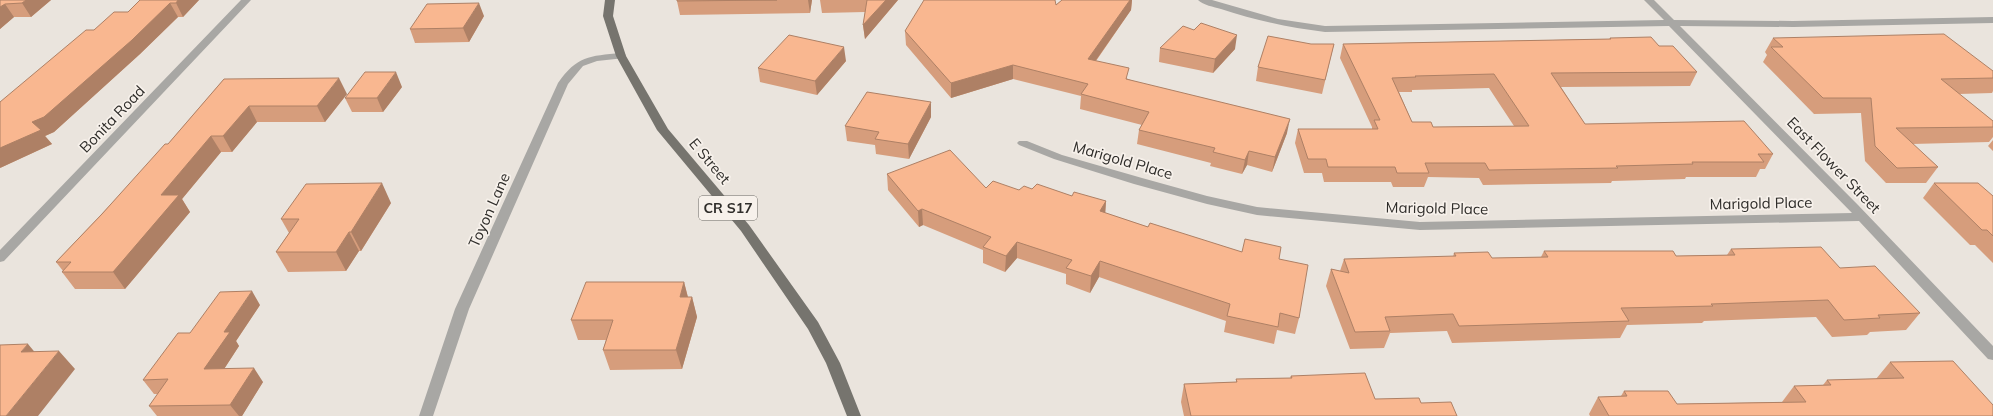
<svg xmlns="http://www.w3.org/2000/svg" width="1993" height="416" viewBox="0 0 1993 416" font-family="Mulish,sans-serif">
<rect width="100%" height="100%" fill="#eae4dd"/>
<g fill="none" stroke-linecap="round" stroke-linejoin="round">
<!-- minor -->
<path fill="#a8a7a4" fill-rule="evenodd" d="M 241,0 L 251,0 L 4,261 L 0,262 L 0,250 Z
M 1198,0 L 1212,0 L 1278,19 L 1325,26 L 1664,20 L 1644,0 L 1654,0 L 1674,20 L 1793,21 L 1993,17 L 1993,23 L 1793,27 L 1680,26 L 1858,205 L 1993,346 L 1993,360 L 1988,359 L 1859,221 L 1420,230 L 1257,215 L 1207,204 L 1134,184 L 1054,159 L 1019,145 L 1017,143 L 1019,141 L 1027,141 L 1062,155 L 1142,178 L 1207,196 L 1257,207 L 1420,222 L 1852,213 L 1669,26 L 1325,32 C 1289,28 1255,20 1221,9 C 1214,7 1203,5 1198,0 Z
M 621,53 L 625,54 L 626,56 L 625,58 L 597,61 L 583,66 L 568,84 L 469,309 L 433,416 L 419,416 L 455,309 L 558,83 C 577,56 589,56 621,53 Z"/>
<!-- major -->
<path fill="#76746e" fill-rule="evenodd" d="M 605,0 L 615,0 L 613,16 L 626,56 L 668,129 L 749,225 L 818,322 L 840,363 L 861,416 L 847,416 L 826,363 L 808,329 L 741,231 L 657,130 L 616,56 L 603,16 Z"/>
</g>
<!-- wall -->
<path fill="#d69d7c" fill-rule="evenodd" d="M 0,0 L 51,0 L 31,17 L 14,17 L 0,29 Z
M 140,0 L 199,0 L 183,17 L 178,17 L 140,54 L 54,132 L 45,136 L 52,144 L 0,168 L 94,30 L 128,12 Z
M 677,0 L 812,0 L 810,13 L 680,15 L 677,1 Z
M 820,0 L 898,0 L 865,39 L 863,25 L 865,12 L 822,13 Z
M 1062,0 L 1132,0 L 1131,10 L 1096,61 L 1128,79 L 1287,133 L 1272,172 L 1247,165 L 1242,174 L 1210,166 L 1211,163 L 1137,144 L 1139,130 L 1142,125 L 1080,109 L 1081,96 L 1013,79 L 951,98 L 906,45 L 905,31 L 1056,5 Z
M 484,16 L 469,42 L 415,43 L 410,29 Z
M 1610,38 L 1659,46 L 1697,72 L 1690,86 L 1561,87 L 1585,124 L 1773,154 L 1765,169 L 1760,169 L 1756,177 L 1686,177 L 1685,179 L 1612,181 L 1611,183 L 1483,185 L 1479,178 L 1428,177 L 1424,187 L 1393,187 L 1391,182 L 1324,182 L 1322,173 L 1304,173 L 1295,143 L 1298,129 L 1372,129 L 1372,127 L 1340,58 L 1343,44 L 1609,39 ZM 1489,88 L 1514,126 L 1433,127 L 1412,122 L 1399,92 L 1412,92 L 1412,90 Z
M 1773,38 L 1993,71 L 1993,91 L 1992,93 L 1959,94 L 1993,121 L 1993,137 L 1989,142 L 1912,144 L 1938,167 L 1926,183 L 1886,183 L 1865,161 L 1861,113 L 1814,114 L 1763,62 L 1767,55 L 1765,52 Z
M 1311,44 L 1334,44 L 1322,94 L 1256,81 L 1258,67 Z
M 1160,48 L 1235,49 L 1213,73 L 1159,62 Z
M 846,61 L 817,95 L 760,82 L 758,68 Z
M 224,79 L 347,94 L 325,122 L 257,122 L 232,152 L 221,152 L 182,199 L 190,212 L 125,289 L 75,289 L 62,272 L 63,271 L 56,262 L 168,144 Z
M 402,87 L 383,112 L 352,112 L 345,98 Z
M 931,117 L 909,159 L 876,154 L 875,145 L 847,141 L 845,126 Z
M 1993,140 L 1993,151 L 1988,146 Z
M 887,174 L 986,188 L 1019,190 L 1032,189 L 1072,196 L 1106,201 L 1105,213 L 1148,227 L 1242,252 L 1279,259 L 1299,318 L 1295,334 L 1277,330 L 1274,344 L 1224,332 L 1226,321 L 1099,277 L 1090,293 L 1066,284 L 1066,274 L 1017,258 L 1005,272 L 983,263 L 983,250 L 923,225 L 919,227 L 888,190 Z
M 1934,183 L 1993,196 L 1993,263 L 1975,245 L 1970,245 L 1923,198 Z
M 391,203 L 361,251 L 359,251 L 346,271 L 288,272 L 276,252 L 289,233 L 281,219 Z
M 1731,249 L 1840,268 L 1920,313 L 1906,330 L 1870,332 L 1867,335 L 1832,337 L 1816,317 L 1704,321 L 1702,323 L 1627,325 L 1620,338 L 1452,343 L 1447,331 L 1390,333 L 1384,348 L 1350,349 L 1326,286 L 1331,269 L 1340,271 L 1344,259 L 1453,257 L 1454,253 L 1492,258 L 1541,257 L 1544,251 L 1676,256 L 1727,255 Z
M 684,282 L 688,297 L 692,297 L 697,317 L 682,369 L 610,370 L 603,350 L 606,340 L 578,340 L 571,320 Z
M 260,305 L 236,341 L 239,346 L 224,369 L 263,382 L 242,416 L 157,416 L 149,406 L 158,394 L 154,394 L 143,380 L 190,333 Z
M 1890,362 L 1993,416 L 1590,416 L 1589,414 L 1598,397 L 1621,396 L 1624,391 L 1677,404 L 1782,402 L 1794,386 L 1823,385 L 1827,380 L 1876,379 Z
M 1291,376 L 1375,399 L 1421,403 L 1457,416 L 1184,416 L 1181,402 L 1184,384 L 1236,382 L 1236,379 L 1290,378 Z"/>
<!-- shaded-wall -->
<path fill="#ae8065" d="M 26,0 L 51,0 L 31,17 L 22,3 Z
M 178,0 L 199,0 L 183,17 L 176,3 Z
M 808,0 L 812,0 L 810,13 Z
M 886,0 L 898,0 L 865,39 L 863,25 Z
M 1130,0 L 1132,0 L 1131,10 L 1087,73 L 1088,59 Z
M 170,3 L 178,17 L 140,54 L 54,132 L 45,136 L 52,144 L 0,168 L 0,148 L 32,122 Z
M 479,3 L 484,16 L 469,42 L 463,28 Z
M 5,4 L 14,17 L 0,29 L 0,7 Z
M 1237,35 L 1235,49 L 1213,73 L 1215,59 Z
M 844,47 L 846,61 L 817,95 L 815,81 Z
M 1013,65 L 1013,79 L 951,98 L 951,83 Z
M 396,72 L 402,87 L 383,112 L 377,98 Z
M 339,78 L 347,94 L 325,122 L 317,106 Z
M 931,102 L 931,117 L 909,159 L 908,144 Z
M 249,106 L 257,122 L 232,152 L 223,136 Z
M 1290,119 L 1287,133 L 1272,172 L 1275,157 Z
M 211,136 L 221,152 L 182,199 L 190,212 L 125,289 L 113,272 L 161,195 Z
M 1249,151 L 1247,165 L 1242,174 L 1245,160 Z
M 382,183 L 391,203 L 361,251 L 351,232 Z
M 1106,201 L 1105,217 L 1100,211 Z
M 922,209 L 923,225 L 919,227 L 918,211 Z
M 349,232 L 359,251 L 346,271 L 336,252 Z
M 1017,242 L 1017,258 L 1005,272 L 1006,256 Z
M 1100,261 L 1099,277 L 1090,293 L 1091,276 Z
M 684,282 L 689,302 L 680,297 Z
M 252,291 L 260,305 L 236,341 L 239,346 L 215,383 L 204,369 L 224,332 Z
M 692,297 L 697,317 L 682,369 L 676,350 Z
M 28,344 L 43,362 L 21,352 Z
M 59,351 L 75,369 L 38,416 L 6,416 Z
M 254,368 L 263,382 L 242,416 L 239,416 L 230,405 Z"/>
<!-- building -->
<path fill="#f9b790" stroke="#ae8065" fill-rule="evenodd" d="M 0,0 L 26,0 L 22,3 L 5,4 L 0,7 Z
M 140,0 L 178,0 L 176,3 L 170,3 L 132,40 L 44,117 L 32,122 L 41,130 L 0,148 L 0,102 L 86,30 L 94,30 L 114,12 L 128,12 Z
M 677,0 L 777,0 L 677,1 Z
M 867,0 L 886,0 L 863,25 Z
M 924,0 L 1055,0 L 1056,5 L 1062,0 L 1130,0 L 1088,59 L 1129,68 L 1126,79 L 1290,119 L 1275,157 L 1249,151 L 1245,160 L 1213,152 L 1215,148 L 1139,130 L 1149,112 L 1081,94 L 1088,84 L 1013,65 L 951,83 L 905,31 Z
M 479,3 L 463,28 L 410,29 L 427,4 Z
M 1201,23 L 1237,35 L 1215,59 L 1160,48 L 1183,26 L 1194,30 Z
M 1944,34 L 1993,71 L 1993,78 L 1941,79 L 1993,121 L 1993,127 L 1896,128 L 1938,167 L 1897,168 L 1875,146 L 1871,98 L 1823,98 L 1771,47 L 1783,47 L 1773,38 Z
M 789,35 L 844,47 L 815,81 L 758,68 Z
M 1268,36 L 1311,44 L 1334,44 L 1325,80 L 1258,67 Z
M 1651,37 L 1659,46 L 1673,46 L 1697,72 L 1551,73 L 1585,124 L 1744,121 L 1773,154 L 1758,154 L 1764,162 L 1692,162 L 1693,164 L 1616,166 L 1618,168 L 1489,170 L 1485,163 L 1425,163 L 1429,173 L 1397,173 L 1395,167 L 1328,167 L 1326,159 L 1308,159 L 1298,129 L 1378,129 L 1374,120 L 1380,120 L 1343,44 L 1611,39 L 1610,38 ZM 1494,74 L 1529,126 L 1433,127 L 1431,122 L 1412,122 L 1392,78 L 1416,77 L 1415,76 Z
M 365,72 L 396,72 L 377,98 L 345,98 Z
M 339,78 L 317,106 L 249,106 L 223,136 L 211,136 L 161,195 L 179,195 L 113,272 L 62,272 L 71,262 L 56,262 L 102,214 L 165,144 L 168,144 L 224,79 Z
M 867,92 L 931,102 L 908,144 L 875,139 L 879,132 L 845,126 Z
M 950,150 L 986,188 L 993,181 L 1019,190 L 1024,186 L 1032,189 L 1037,184 L 1072,196 L 1074,192 L 1106,201 L 1100,211 L 1148,227 L 1150,223 L 1242,252 L 1245,239 L 1281,247 L 1279,259 L 1308,265 L 1299,318 L 1280,313 L 1278,327 L 1227,316 L 1230,304 L 1100,261 L 1091,276 L 1066,268 L 1072,260 L 1017,242 L 1006,256 L 983,247 L 991,237 L 922,209 L 918,211 L 887,174 Z
M 382,183 L 351,232 L 349,232 L 336,252 L 276,252 L 299,219 L 281,219 L 306,184 Z
M 1934,183 L 1978,183 L 1993,196 L 1993,236 L 1987,230 L 1982,230 Z
M 1821,247 L 1840,268 L 1875,266 L 1920,313 L 1878,315 L 1880,318 L 1844,320 L 1828,300 L 1711,304 L 1713,306 L 1621,308 L 1629,321 L 1459,326 L 1453,314 L 1385,317 L 1390,331 L 1355,332 L 1331,269 L 1349,273 L 1344,259 L 1456,256 L 1454,253 L 1488,252 L 1492,258 L 1548,257 L 1544,251 L 1673,251 L 1676,256 L 1735,255 L 1731,249 Z
M 586,282 L 684,282 L 680,297 L 692,297 L 676,350 L 603,350 L 613,320 L 571,320 Z
M 252,291 L 224,332 L 230,332 L 204,369 L 254,368 L 230,405 L 149,406 L 168,379 L 143,380 L 178,333 L 190,333 L 220,292 Z
M 28,344 L 21,352 L 59,351 L 6,416 L 0,416 L 0,345 Z
M 1953,361 L 1993,405 L 1993,416 L 1609,416 L 1598,397 L 1627,396 L 1624,391 L 1668,391 L 1677,404 L 1806,402 L 1794,386 L 1831,385 L 1827,380 L 1904,378 L 1890,362 Z
M 1365,373 L 1375,399 L 1419,398 L 1421,403 L 1451,402 L 1457,416 L 1191,416 L 1184,384 L 1237,382 L 1236,379 L 1292,378 L 1291,376 Z"/>
<g text-anchor="middle" dominant-baseline="central" stroke-width="3.5" stroke-linejoin="round" paint-order="stroke">
<!-- shield labels -->
<rect fill="#f7f1eb" stroke="#6b6864" stroke-width="1" x="699" y="196" width="58" height="24" rx="3"/>
<g font-size="14" font-weight="bold" fill="#2f2d2a">
<text x="728" y="208">CR S17</text>
</g>
<!-- street labels -->
<g font-size="15" fill="#2f2d2a" stroke="#f7f1eb">
<text transform="translate(112 119) rotate(-46)">Bonita Road</text>
<text transform="translate(1123 160) rotate(16)">Marigold Place</text>
<text transform="translate(710 161) rotate(50)">E Street</text>
<text transform="translate(1834 165) rotate(46)">East Flower Street</text>
<text transform="translate(1761 203) rotate(-1)">Marigold Place</text>
<text transform="translate(1437 208) rotate(1)">Marigold Place</text>
<text transform="translate(489 210) rotate(-66)">Toyon Lane</text>
</g>
</g>
</svg>
